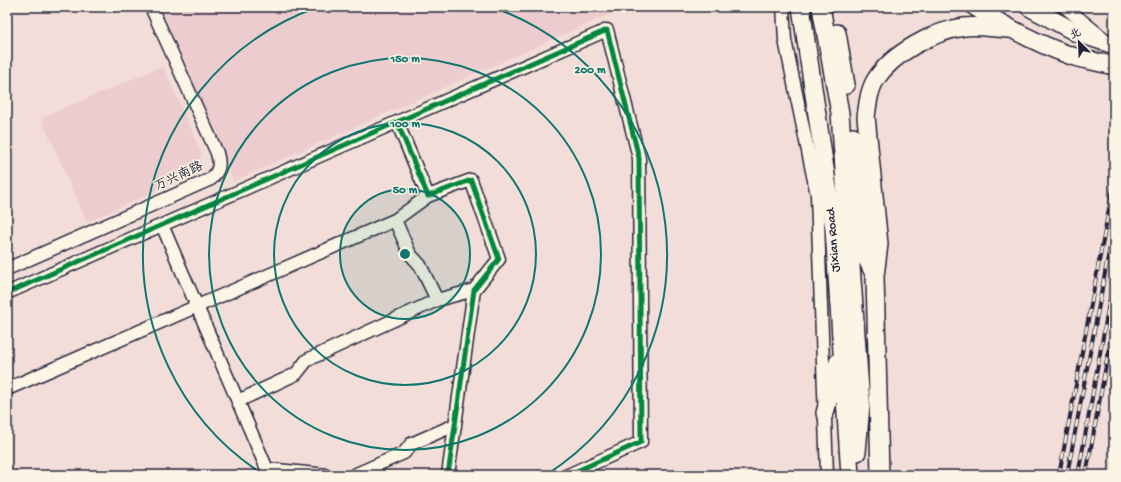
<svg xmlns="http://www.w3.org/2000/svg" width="1121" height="482" viewBox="0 0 1121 482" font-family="'Gochi Hand','LXGW WenKai TC',sans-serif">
<rect width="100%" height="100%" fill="#f3ddd8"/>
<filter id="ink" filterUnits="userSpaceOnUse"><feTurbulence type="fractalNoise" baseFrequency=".025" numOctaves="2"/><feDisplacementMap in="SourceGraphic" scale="8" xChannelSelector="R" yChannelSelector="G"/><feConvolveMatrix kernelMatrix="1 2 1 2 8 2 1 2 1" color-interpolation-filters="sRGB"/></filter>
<g filter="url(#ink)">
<!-- built -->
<path fill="#ecccce" d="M 155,7 L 613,7 L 614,12 L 234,181 Z
M 163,66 L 202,154 L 195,173 L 87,222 L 41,118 Z"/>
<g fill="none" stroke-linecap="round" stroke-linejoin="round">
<defs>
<path id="minor" d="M 783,7 L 785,40 L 817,195 L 827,475
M 1065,7 L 1103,38
M 397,122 L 607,30 L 639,158 L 641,442 L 568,475
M 428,196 L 395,220 L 410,254 L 420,265 L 437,300
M 162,225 L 267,469 L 327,475
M 7,269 L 211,179 C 220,170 220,164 217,153 L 151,7
M 7,293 L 397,122 L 428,196 L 471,180 L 499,259 L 474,290 L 448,475
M 7,389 L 395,220
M 238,401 L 296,374 L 307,360 L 437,300 L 474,290
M 354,475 L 404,453 L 411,444 L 455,425"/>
<path id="highway" d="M 801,7 L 834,229 L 850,475
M 821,7 L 840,113 L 861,404 L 857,452
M 975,7 C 1004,26 1036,43 1069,55 C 1083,60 1099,62 1114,66
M 1029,7 L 1077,33 L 1114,45
M 837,33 L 846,85
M 853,137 L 865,255 L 875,276
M 825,413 L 838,362
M 880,475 L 875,276 L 879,244 L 866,117 C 868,103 869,90 876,79 C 893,53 934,31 964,27 C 979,25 997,29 1012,29"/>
</defs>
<!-- minor casing -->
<use href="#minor" stroke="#22223b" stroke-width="15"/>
<!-- highway casing -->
<use href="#highway" stroke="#22223b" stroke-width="20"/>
<!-- minor -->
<use href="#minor" stroke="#fcf5e5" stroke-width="12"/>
<!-- highway -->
<use href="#highway" stroke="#fcf5e5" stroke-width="17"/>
<defs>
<path id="rail" d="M 1059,475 L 1114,182
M 1067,475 L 1114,225
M 1078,475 L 1114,276
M 1086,475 L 1114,321"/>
</defs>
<!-- rail casing -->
<use href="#rail" stroke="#22223b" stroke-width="4"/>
<!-- rail -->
<use href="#rail" stroke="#fcf5e5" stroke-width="2.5" stroke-dasharray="8" stroke-linecap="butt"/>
<defs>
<path id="cycleway" d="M 397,122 L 607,30 L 639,158 L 641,442 L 568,475
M 7,293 L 397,122 L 428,196 L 471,180 L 499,259 L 474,290 L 448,475"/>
</defs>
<!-- cycleway casing -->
<use href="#cycleway" stroke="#fcf5e5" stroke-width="8"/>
<!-- cycleway -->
<use href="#cycleway" stroke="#00873e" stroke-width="5"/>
</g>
</g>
<!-- distance rings -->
<circle cx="405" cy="254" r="65" fill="#0f766e" fill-opacity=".12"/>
<g fill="none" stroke="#0f766e" stroke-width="2">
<circle cx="405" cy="254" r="65"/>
<circle cx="405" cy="254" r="131"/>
<circle cx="405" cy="254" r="196"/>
<path d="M264 475A262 262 0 0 1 318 7M492 7A262 262 0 0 1 546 475"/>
</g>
<g text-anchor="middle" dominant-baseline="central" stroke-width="3" stroke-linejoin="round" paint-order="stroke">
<!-- street labels -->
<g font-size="13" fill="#22223b" stroke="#fcf5e5">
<text transform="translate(179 177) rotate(-25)">万兴南路</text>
<text transform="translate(834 240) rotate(-95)">Jixian Road</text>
</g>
</g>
<circle cx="405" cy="254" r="6" fill="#0f766e" stroke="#fcf5e5" stroke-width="2"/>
<g font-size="12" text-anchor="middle" font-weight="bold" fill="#0f766e" stroke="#fcf5e5" stroke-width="3" stroke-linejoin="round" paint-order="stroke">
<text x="405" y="62">150 m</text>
<text x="590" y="73">200 m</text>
<text x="405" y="127">100 m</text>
<text x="405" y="193">50 m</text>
</g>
<!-- margin -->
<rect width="1121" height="482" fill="none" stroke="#fcf5e5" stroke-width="24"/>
<rect x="12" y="12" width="1097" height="458" fill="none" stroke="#22223b" stroke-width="1.5" filter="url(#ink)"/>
<!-- north arrow -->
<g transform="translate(1079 42) rotate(336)" stroke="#fcf5e5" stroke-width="3" paint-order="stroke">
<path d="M0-3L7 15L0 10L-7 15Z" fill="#22223b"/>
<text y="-6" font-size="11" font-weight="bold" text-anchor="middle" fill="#22223b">北</text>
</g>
</svg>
